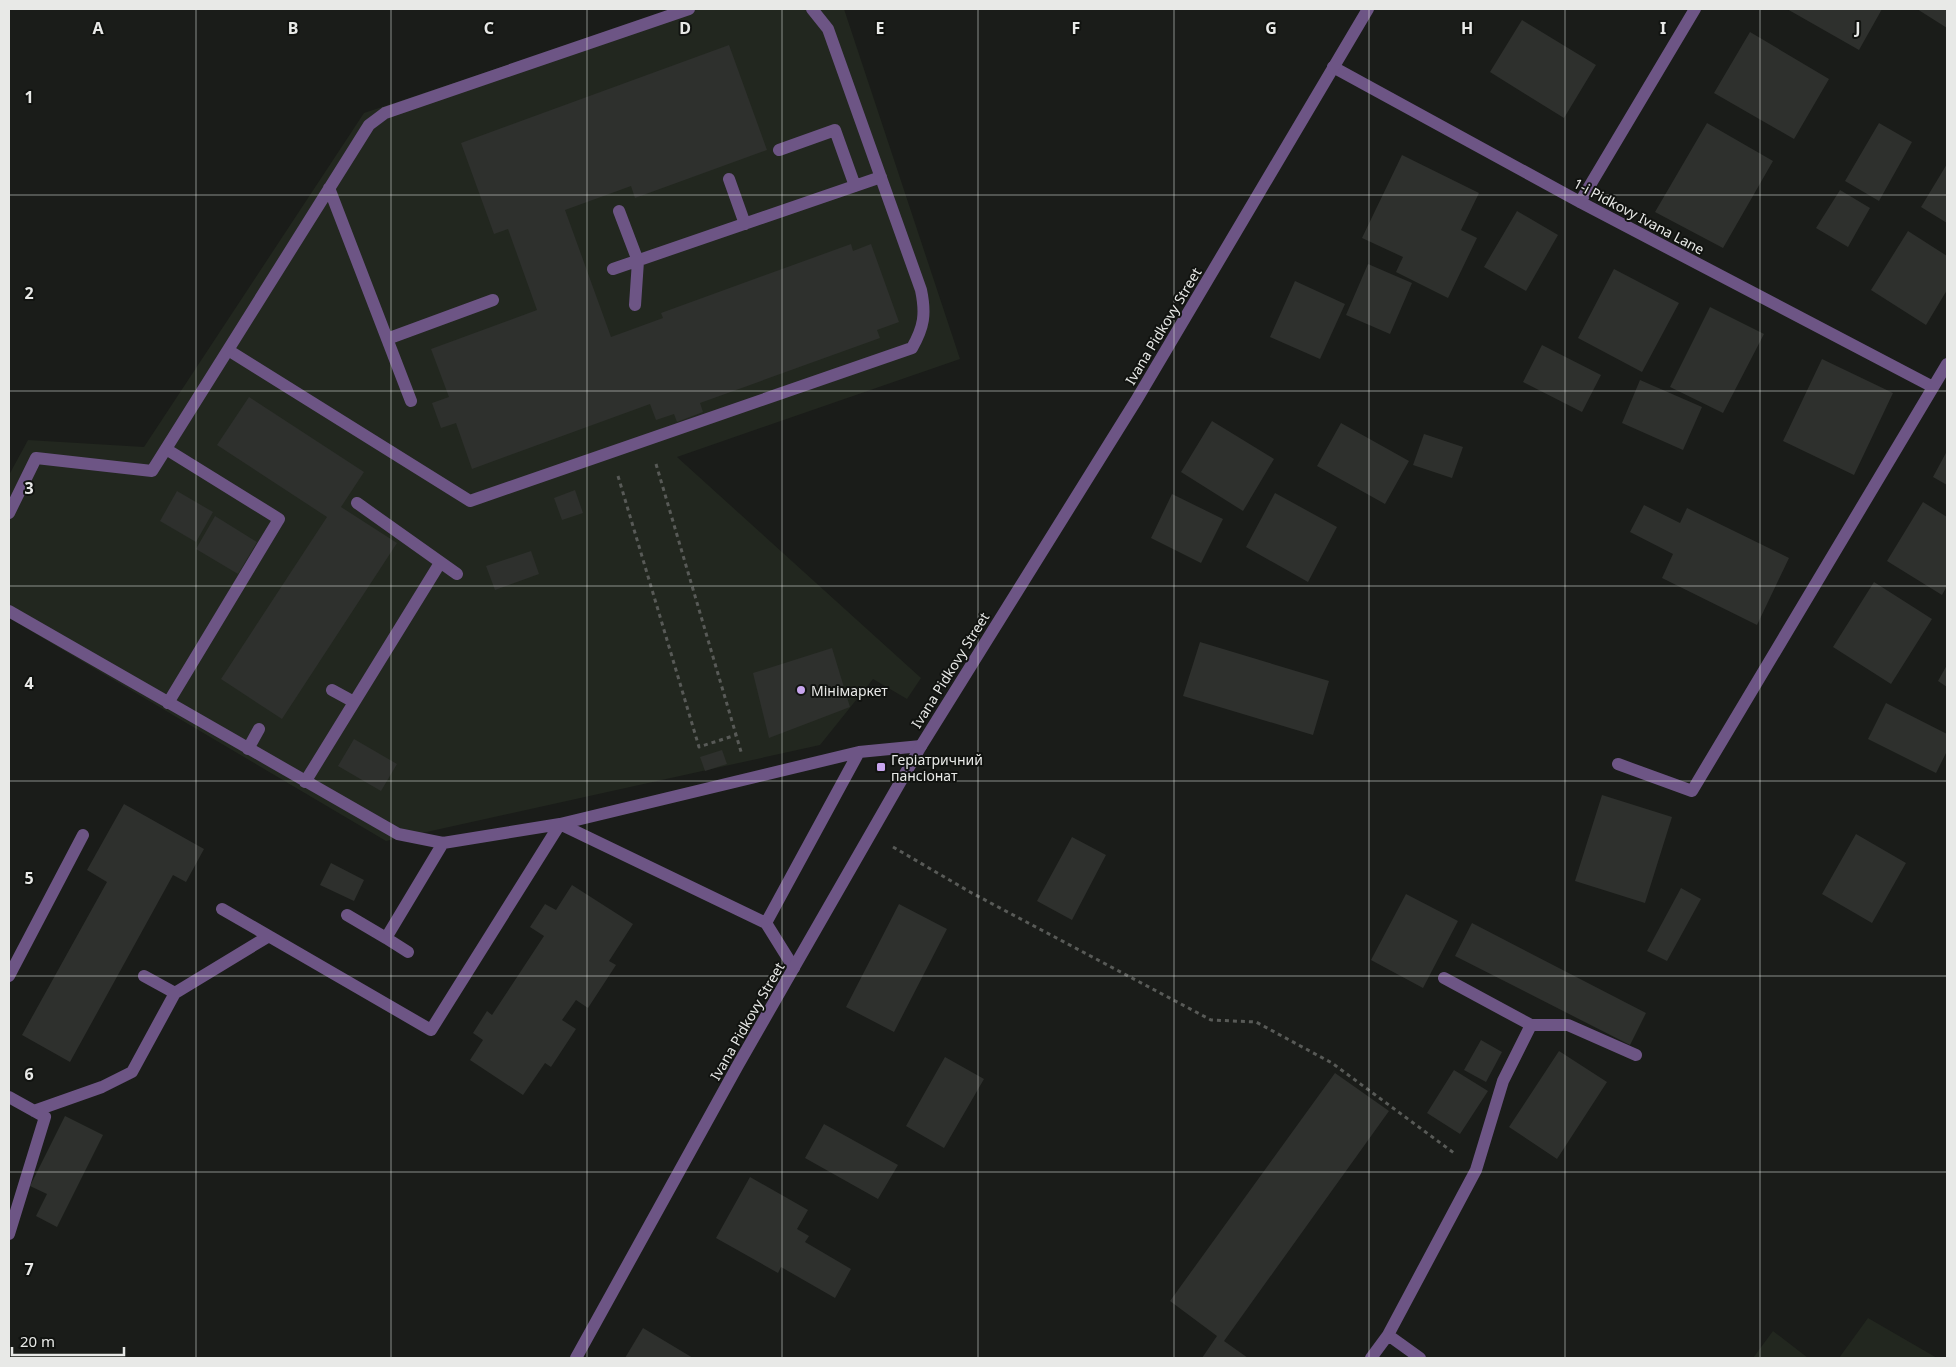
<svg xmlns="http://www.w3.org/2000/svg" width="1956" height="1367" viewBox="0 0 1956 1367" font-family="'Noto Sans',sans-serif">
<rect width="100%" height="100%" fill="#1a1c19"/>
<!-- built -->
<path fill="#22271f" d="M 676,9 L 844,9 L 960,359 L 677,457 L 921,678 L 907,699 L 873,679 L 820,745 L 386,841 L 9,618 L 9,475 L 28,440 L 144,447 L 364,113 Z
M 1868,1318 L 1937,1358 L 1839,1358 Z
M 1773,1331 L 1808,1358 L 1753,1358 Z"/>
<!-- building -->
<path fill="#2e302d" d="M 1787,9 L 1882,9 L 1859,50 Z
M 1917,9 L 1947,9 L 1947,28 Z
M 1522,20 L 1596,65 L 1564,118 L 1490,72 Z
M 1750,32 L 1829,79 L 1794,139 L 1714,93 Z
M 729,45 L 767,150 L 635,198 L 631,186 L 565,210 L 611,337 L 663,318 L 661,313 L 851,244 L 853,251 L 871,244 L 899,322 L 877,330 L 880,338 L 700,403 L 703,412 L 677,422 L 674,414 L 656,420 L 650,404 L 472,469 L 456,423 L 441,428 L 432,403 L 449,397 L 431,349 L 537,310 L 508,229 L 494,234 L 461,143 Z
M 1707,123 L 1773,161 L 1723,248 L 1655,212 Z
M 1879,123 L 1912,142 L 1879,201 L 1845,181 Z
M 1402,155 L 1479,193 L 1461,230 L 1477,238 L 1448,298 L 1396,272 L 1403,257 L 1362,238 Z
M 1947,164 L 1947,223 L 1921,207 Z
M 1840,190 L 1870,208 L 1848,247 L 1816,228 Z
M 1517,211 L 1558,235 L 1526,291 L 1484,267 Z
M 1908,231 L 1947,256 L 1947,290 L 1926,325 L 1871,290 Z
M 1368,264 L 1412,283 L 1390,334 L 1346,315 Z
M 1614,269 L 1679,303 L 1642,372 L 1578,338 Z
M 1295,281 L 1345,304 L 1320,359 L 1270,337 Z
M 1710,307 L 1764,334 L 1723,413 L 1670,387 Z
M 1542,345 L 1601,375 L 1582,412 L 1523,382 Z
M 1822,359 L 1893,393 L 1854,475 L 1783,441 Z
M 1640,380 L 1702,407 L 1683,450 L 1622,423 Z
M 249,397 L 364,472 L 341,507 L 397,543 L 282,719 L 221,679 L 327,517 L 217,445 Z
M 1212,421 L 1274,459 L 1243,511 L 1181,472 Z
M 1341,423 L 1409,461 L 1385,504 L 1317,466 Z
M 1424,434 L 1463,447 L 1452,478 L 1413,465 Z
M 1947,451 L 1947,485 L 1933,477 Z
M 575,490 L 583,513 L 562,520 L 554,498 Z
M 177,491 L 213,512 L 196,542 L 160,521 Z
M 1275,493 L 1337,527 L 1308,582 L 1246,547 Z
M 1172,494 L 1223,519 L 1201,563 L 1151,538 Z
M 1923,502 L 1947,517 L 1947,586 L 1942,595 L 1887,561 Z
M 1644,505 L 1680,523 L 1687,508 L 1789,558 L 1757,625 L 1662,578 L 1673,554 L 1630,532 Z
M 215,516 L 257,542 L 238,574 L 196,549 Z
M 531,551 L 539,574 L 495,590 L 486,566 Z
M 1874,582 L 1932,619 L 1891,684 L 1833,647 Z
M 1200,642 L 1329,681 L 1313,735 L 1183,696 Z
M 832,648 L 850,707 L 769,738 L 753,673 Z
M 1947,665 L 1947,687 L 1938,681 Z
M 1886,703 L 1947,734 L 1947,751 L 1936,773 L 1868,739 Z
M 354,739 L 397,764 L 381,791 L 338,766 Z
M 722,750 L 727,764 L 705,771 L 700,757 Z
M 1602,795 L 1672,817 L 1645,903 L 1575,881 Z
M 124,804 L 204,849 L 186,882 L 173,875 L 70,1062 L 22,1035 L 107,882 L 87,870 Z
M 1856,834 L 1906,863 L 1872,923 L 1822,894 Z
M 1072,837 L 1106,855 L 1072,920 L 1037,901 Z
M 331,863 L 364,880 L 354,901 L 320,885 Z
M 572,885 L 633,924 L 609,961 L 616,965 L 588,1008 L 576,1000 L 562,1020 L 576,1029 L 551,1067 L 545,1063 L 523,1095 L 470,1060 L 483,1040 L 473,1033 L 487,1011 L 492,1015 L 544,936 L 530,927 L 545,904 L 556,910 Z
M 1681,888 L 1701,899 L 1667,961 L 1647,951 Z
M 1406,894 L 1458,921 L 1423,988 L 1371,960 Z
M 899,904 L 947,929 L 894,1032 L 846,1007 Z
M 1472,923 L 1646,1013 L 1630,1045 L 1455,956 Z
M 1481,1040 L 1502,1052 L 1486,1082 L 1464,1070 Z
M 1559,1051 L 1607,1082 L 1557,1159 L 1509,1127 Z
M 945,1057 L 984,1079 L 944,1148 L 906,1126 Z
M 1454,1070 L 1488,1091 L 1460,1134 L 1427,1113 Z
M 1335,1073 L 1389,1111 L 1224,1341 L 1248,1358 L 1202,1358 L 1217,1336 L 1170,1301 Z
M 65,1116 L 103,1135 L 57,1227 L 36,1216 L 47,1194 L 30,1186 Z
M 824,1124 L 898,1165 L 878,1199 L 805,1158 Z
M 750,1177 L 808,1210 L 797,1229 L 809,1236 L 805,1242 L 851,1269 L 835,1298 L 781,1267 L 778,1273 L 716,1238 Z
M 643,1328 L 693,1358 L 625,1358 Z"/>
<g fill="none" stroke-linecap="round" stroke-linejoin="round">
<!-- path -->
<path stroke="#585a57" stroke-width="3" stroke-dasharray="4 4" stroke-linecap="butt" d="M 656,464 L 742,755
M 618,476 L 699,747 L 736,735
M 893,847 L 970,892 L 1211,1020 L 1256,1022 L 1332,1063 L 1454,1153"/>
<!-- service -->
<path stroke="#6d5585" stroke-width="12" d="M 779,150 L 835,130 L 855,186
M 729,179 L 745,224
M 329,188 L 411,401
M 619,211 L 638,261 L 635,305
M 613,269 L 881,177
M 387,339 L 493,300
M 228,350 L 470,501 L 912,348 C 924,327 926,314 921,290 L 828,29 L 812,9
M 166,449 L 279,519 L 168,703
M 357,503 L 457,574
M 9,513 L 36,458 L 152,471 L 369,125 L 385,113 L 689,9
M 9,611 L 398,834 L 443,843 L 560,824 L 859,752
M 332,690 L 354,702
M 248,749 L 259,729
M 305,782 L 440,563
M 222,909 L 431,1030 L 560,824 L 766,923
M 347,915 L 386,938
M 408,952 L 386,938 L 443,843
M 794,968 L 766,923 L 859,752 L 921,746
M 9,976 L 83,835
M 144,976 L 175,993
M 1531,1025 L 1568,1025 L 1636,1055
M 9,1097 L 45,1117 L 9,1234
M 34,1111 L 102,1087 L 132,1072 L 175,993 L 269,936
M 1388,1335 L 1420,1358
M 1371,1358 L 1388,1335 L 1476,1170 L 1503,1081 L 1531,1025 L 1444,978"/>
<!-- minor -->
<path stroke="#6d5585" stroke-width="12" d="M 1333,67 L 1580,202 L 1933,387
M 1580,202 L 1695,9
M 1618,764 L 1692,791 L 1947,364"/>
<!-- tertiary -->
<path stroke="#6d5585" stroke-width="12" d="M 576,1358 L 738,1065 L 921,746 L 1137,399 L 1368,9"/>
</g>
<!-- grid -->
<path fill="none" stroke="#e8e9e7" stroke-width="1" stroke-opacity="0.55" d="M 196,9 L 196,1358M 391,9 L 391,1358M 587,9 L 587,1358M 782,9 L 782,1358M 978,9 L 978,1358M 1174,9 L 1174,1358M 1369,9 L 1369,1358M 1565,9 L 1565,1358M 1760,9 L 1760,1358M 9,195 L 1947,195M 9,391 L 1947,391M 9,586 L 1947,586M 9,781 L 1947,781M 9,976 L 1947,976M 9,1172 L 1947,1172"/>
<!-- markers -->
<g fill="#c8a5ee" stroke="#111310" stroke-width="2">
<circle cx="801" cy="690" r="5"/>
<rect x="876" y="762" width="10" height="10" rx="2.5"/>
</g>
<g text-anchor="middle" dominant-baseline="central" stroke-width="4" stroke-linejoin="round" paint-order="stroke">
<!-- street labels -->
<g font-size="14" fill="#e8e9e7" stroke="#111310">
<text transform="translate(1639 216) rotate(28)">1-i Pidkovy Ivana Lane</text>
<text transform="translate(1163 326) rotate(-59)">Ivana Pidkovy Street</text>
<text transform="translate(950 670) rotate(-58)">Ivana Pidkovy Street</text>
<text transform="translate(747 1021) rotate(-60)">Ivana Pidkovy Street</text>
</g>
<!-- poi labels -->
<g font-size="14" fill="#e8e9e7" stroke="#111310" text-anchor="start">
<text x="811" y="690">Мінімаркет</text>
<text x="891" y="759">Геріатричний<tspan x="891" dy="16">пансіонат</tspan></text>
</g>
</g>
<g font-size="16" text-anchor="middle" font-weight="bold" fill="#e8e9e7" stroke="#111310" stroke-width="4" stroke-linejoin="round" paint-order="stroke">
<text x="98" y="34">A</text>
<text x="293" y="34">B</text>
<text x="489" y="34">C</text>
<text x="685" y="34">D</text>
<text x="880" y="34">E</text>
<text x="1076" y="34">F</text>
<text x="1271" y="34">G</text>
<text x="1467" y="34">H</text>
<text x="1663" y="34">I</text>
<text x="1858" y="34">J</text>
<text x="29" y="103">1</text>
<text x="29" y="299">2</text>
<text x="29" y="494">3</text>
<text x="29" y="689">4</text>
<text x="29" y="884">5</text>
<text x="29" y="1080">6</text>
<text x="29" y="1275">7</text>
</g>
<!-- border -->
<rect width="1956" height="1367" fill="none" stroke="#e8e9e7" stroke-width="20"/>
<!-- scale -->
<path d="M12 1347v8h112v-8" fill="none" stroke="#e8e9e7" stroke-width="2.5"/>
<text x="20" y="1347" font-size="15" fill="#e8e9e7" stroke="#111310" stroke-width="4" paint-order="stroke">20 m</text>
</svg>
